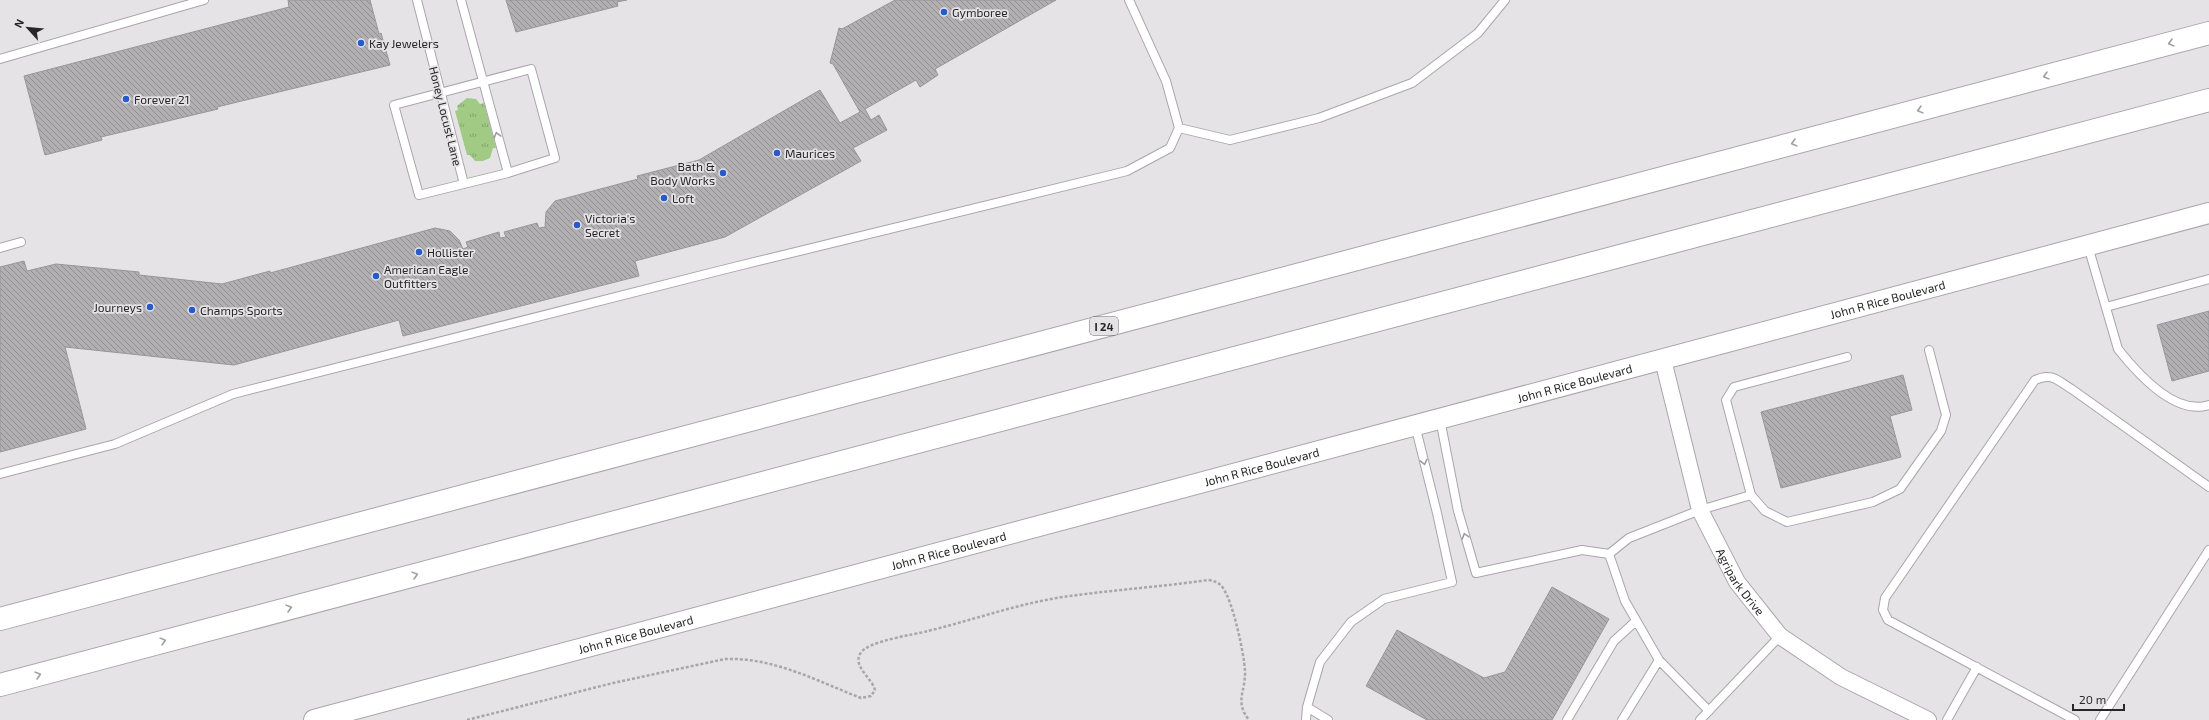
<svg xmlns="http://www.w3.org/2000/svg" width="2209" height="720" viewBox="0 0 2209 720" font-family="'Exo 2',sans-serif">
<defs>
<pattern id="grass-tufts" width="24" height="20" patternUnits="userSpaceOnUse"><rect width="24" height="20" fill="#a1ca84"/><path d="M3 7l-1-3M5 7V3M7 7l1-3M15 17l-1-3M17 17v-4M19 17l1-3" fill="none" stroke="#83a46c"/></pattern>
<pattern id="building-back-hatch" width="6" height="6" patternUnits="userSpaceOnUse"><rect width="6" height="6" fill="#b2afb3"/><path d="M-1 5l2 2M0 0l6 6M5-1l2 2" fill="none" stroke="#918e92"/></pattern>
</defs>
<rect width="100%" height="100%" fill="#e6e3e7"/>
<!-- grass -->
<path fill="url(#grass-tufts)" d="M 467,98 L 476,99 L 480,104 L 484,103 L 496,148 L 493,148 L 490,158 L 483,161 L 475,161 L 470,155 L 467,155 L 455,111 L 458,110 L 457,106 Z"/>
<!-- building -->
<path fill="url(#building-back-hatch)" stroke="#99969a" d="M 288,0 L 370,0 L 379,34 L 381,33 L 390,65 L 217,107 L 218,109 L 101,137 L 102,140 L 45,155 L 24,76 L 289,7 Z
M 506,0 L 627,0 L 617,2 L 618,6 L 516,32 Z
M 895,0 L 1056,0 L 935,69 L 938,75 L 920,87 L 916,80 L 865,109 L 871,120 L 879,115 L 887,130 L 853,148 L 861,161 L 725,237 L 635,261 L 639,276 L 403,336 L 399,320 L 234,365 L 65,347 L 86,429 L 0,452 L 0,267 L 24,261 L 27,271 L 56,264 L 139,272 L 139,275 L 222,284 L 270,271 L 270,273 L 435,228 L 450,231 L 459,240 L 463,249 L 468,247 L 466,242 L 499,232 L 500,238 L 506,237 L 504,232 L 537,223 L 539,228 L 545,227 L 546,212 L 555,201 L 638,179 L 637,176 L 699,160 L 820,90 L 840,123 L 860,112 L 833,64 L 830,63 L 839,28 L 842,29 Z
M 2209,311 L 2209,371 L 2172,381 L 2157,325 Z
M 1903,375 L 1912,410 L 1890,416 L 1901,457 L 1781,488 L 1761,412 Z
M 1552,587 L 1609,619 L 1552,720 L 1427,720 L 1366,686 L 1397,630 L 1484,678 L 1505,672 Z"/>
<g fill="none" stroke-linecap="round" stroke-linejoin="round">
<defs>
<path id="service" d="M 417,0 L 464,184
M 461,0 L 508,173
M 0,59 L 204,0
M 531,69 L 555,158 L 508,173 L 419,195 L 394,105 Z
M 1179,128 L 1230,140 L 1319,118 L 1412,83 L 1478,33 L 1505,0
M 2088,246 L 2118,349 C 2137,373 2175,416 2209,405
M 0,248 L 21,242
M 2106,307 L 2209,279
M 1440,419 L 1458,511 L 1476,573 L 1582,550 L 1609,554 L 1625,601 L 1659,660 L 1709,711
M 0,474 L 115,444 L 233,394 L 726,269 L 1127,171 L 1170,148 L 1179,128 L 1166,81 L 1129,0
M 1751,495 L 1765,511 L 1787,522 L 1873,502 L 1900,489 L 1941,431 L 1946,415 L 1929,350
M 1609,554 L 1629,538 L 1700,510 L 1751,495 L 1726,400 L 1734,387 L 1847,357
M 1307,707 L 1328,720
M 1306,720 L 1307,707 L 1320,662 L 1351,622 L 1384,599 L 1452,582 L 1437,513 L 1415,425
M 1567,720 L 1614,641 L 1636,621
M 1622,720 L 1659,660
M 1700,720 L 1780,636
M 1947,720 L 1977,667
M 2075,720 L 1888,620 L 1883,610 L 1885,598 L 2035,380 C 2052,372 2058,381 2073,390 L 2209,487
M 2100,720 L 2209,550"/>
<g id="minor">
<path id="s1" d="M 1663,360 L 1700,510 L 1737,582 L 1780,636 L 1841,677 L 1928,720"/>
</g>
<g id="tertiary">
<path id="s2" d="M 314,720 L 2209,213"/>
</g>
<path id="motorway" d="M 0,619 L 2209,33
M 0,685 L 2209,100"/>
</defs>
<!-- service casing -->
<use href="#service" stroke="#a9a6ab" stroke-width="10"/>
<!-- minor casing -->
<use href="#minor" stroke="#a9a6ab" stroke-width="18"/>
<!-- tertiary casing -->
<use href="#tertiary" stroke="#a9a6ab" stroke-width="22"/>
<!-- motorway casing -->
<use href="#motorway" stroke="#a9a6ab" stroke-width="24"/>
<!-- path -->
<path stroke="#a8a6a9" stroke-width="2.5" stroke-dasharray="3 2" stroke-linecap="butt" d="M 467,720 L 613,683 L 725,659 C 773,657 817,681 861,698 L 871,696 L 875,690 C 872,678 853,667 860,654 C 866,641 913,635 928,631 C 973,620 1017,604 1063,597 C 1111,590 1160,587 1208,580 C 1214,581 1219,582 1223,588 C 1233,602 1244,653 1245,671 C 1246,691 1234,701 1249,720"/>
<!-- service -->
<use href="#service" stroke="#fff" stroke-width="8"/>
<!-- minor -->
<use href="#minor" stroke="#fff" stroke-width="16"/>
<!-- tertiary -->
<use href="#tertiary" stroke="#fff" stroke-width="20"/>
<!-- motorway -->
<use href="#motorway" stroke="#fff" stroke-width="22"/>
</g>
<!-- one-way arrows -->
<defs><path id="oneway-chevron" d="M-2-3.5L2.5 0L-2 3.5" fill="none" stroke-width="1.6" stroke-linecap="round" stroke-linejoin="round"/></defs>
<g stroke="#9e9e9e">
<use href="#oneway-chevron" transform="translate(2171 43) rotate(165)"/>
<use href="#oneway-chevron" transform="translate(2046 76) rotate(165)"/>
<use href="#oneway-chevron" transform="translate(1920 110) rotate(165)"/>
<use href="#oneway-chevron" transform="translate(497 135) rotate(-105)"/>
<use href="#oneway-chevron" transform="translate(1794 143) rotate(165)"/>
<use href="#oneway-chevron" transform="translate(1424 462) rotate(76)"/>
<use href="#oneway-chevron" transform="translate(1465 536) rotate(-106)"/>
<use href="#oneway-chevron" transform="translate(415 575) rotate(-15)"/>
<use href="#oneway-chevron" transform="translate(289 608) rotate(-15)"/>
<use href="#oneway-chevron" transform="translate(163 641) rotate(-15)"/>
<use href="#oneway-chevron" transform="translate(38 675) rotate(-15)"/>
</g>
<!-- markers -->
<g fill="#265bc9" stroke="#e6e3e7" stroke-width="1.5">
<circle cx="944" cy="12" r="4"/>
<circle cx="361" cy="43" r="4"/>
<circle cx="126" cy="99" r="4"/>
<circle cx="777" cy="153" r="4"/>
<circle cx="723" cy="173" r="4"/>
<circle cx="664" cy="198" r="4"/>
<circle cx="577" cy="225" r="4"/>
<circle cx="419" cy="252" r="4"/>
<circle cx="376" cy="276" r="4"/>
<circle cx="150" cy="307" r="4"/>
<circle cx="192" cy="310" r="4"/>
</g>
<g text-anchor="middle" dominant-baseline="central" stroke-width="3.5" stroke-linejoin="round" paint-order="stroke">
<!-- shield labels -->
<rect fill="#e6e3e7" stroke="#615f61" stroke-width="1" x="1090" y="317" width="28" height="18" rx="3"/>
<g font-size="11" font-weight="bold" fill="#282728">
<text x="1104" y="326">I 24</text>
</g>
<!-- poi labels -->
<g font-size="12" fill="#282728" stroke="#e6e3e7" text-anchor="start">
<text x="952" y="12">Gymboree</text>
<text x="369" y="43">Kay Jewelers</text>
<text x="134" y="99">Forever 21</text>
<text x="785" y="153">Maurices</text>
<text x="715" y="166" text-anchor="end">Bath &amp;<tspan x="715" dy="14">Body Works</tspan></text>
<text x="672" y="198">Loft</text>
<text x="585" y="218">Victoria's<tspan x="585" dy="14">Secret</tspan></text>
<text x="427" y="252">Hollister</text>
<text x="384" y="269">American Eagle<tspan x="384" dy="14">Outfitters</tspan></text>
<text x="142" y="307" text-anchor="end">Journeys</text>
<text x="200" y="310">Champs Sports</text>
</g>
<!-- street labels -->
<g font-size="12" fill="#282728" stroke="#e6e3e7">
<text transform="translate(446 116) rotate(76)">Honey Locust Lane</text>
<text stroke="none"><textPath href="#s2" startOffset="1629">John R Rice Boulevard</textPath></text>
<text stroke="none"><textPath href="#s2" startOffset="1305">John R Rice Boulevard</textPath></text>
<text stroke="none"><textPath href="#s2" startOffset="981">John R Rice Boulevard</textPath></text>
<text stroke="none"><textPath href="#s2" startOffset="657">John R Rice Boulevard</textPath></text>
<text stroke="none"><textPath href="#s1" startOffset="237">Agripark Drive</textPath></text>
<text stroke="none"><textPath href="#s2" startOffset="333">John R Rice Boulevard</textPath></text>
</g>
</g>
<!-- north arrow -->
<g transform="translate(28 28) rotate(297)" stroke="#e6e3e7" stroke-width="3" paint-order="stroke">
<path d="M0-3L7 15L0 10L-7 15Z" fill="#282728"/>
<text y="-6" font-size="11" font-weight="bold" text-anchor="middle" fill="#282728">N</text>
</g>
<!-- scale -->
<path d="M2073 704v6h51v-6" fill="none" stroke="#282728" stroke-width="2"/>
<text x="2079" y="704" font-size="12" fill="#282728" stroke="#e6e3e7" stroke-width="3" paint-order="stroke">20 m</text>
</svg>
